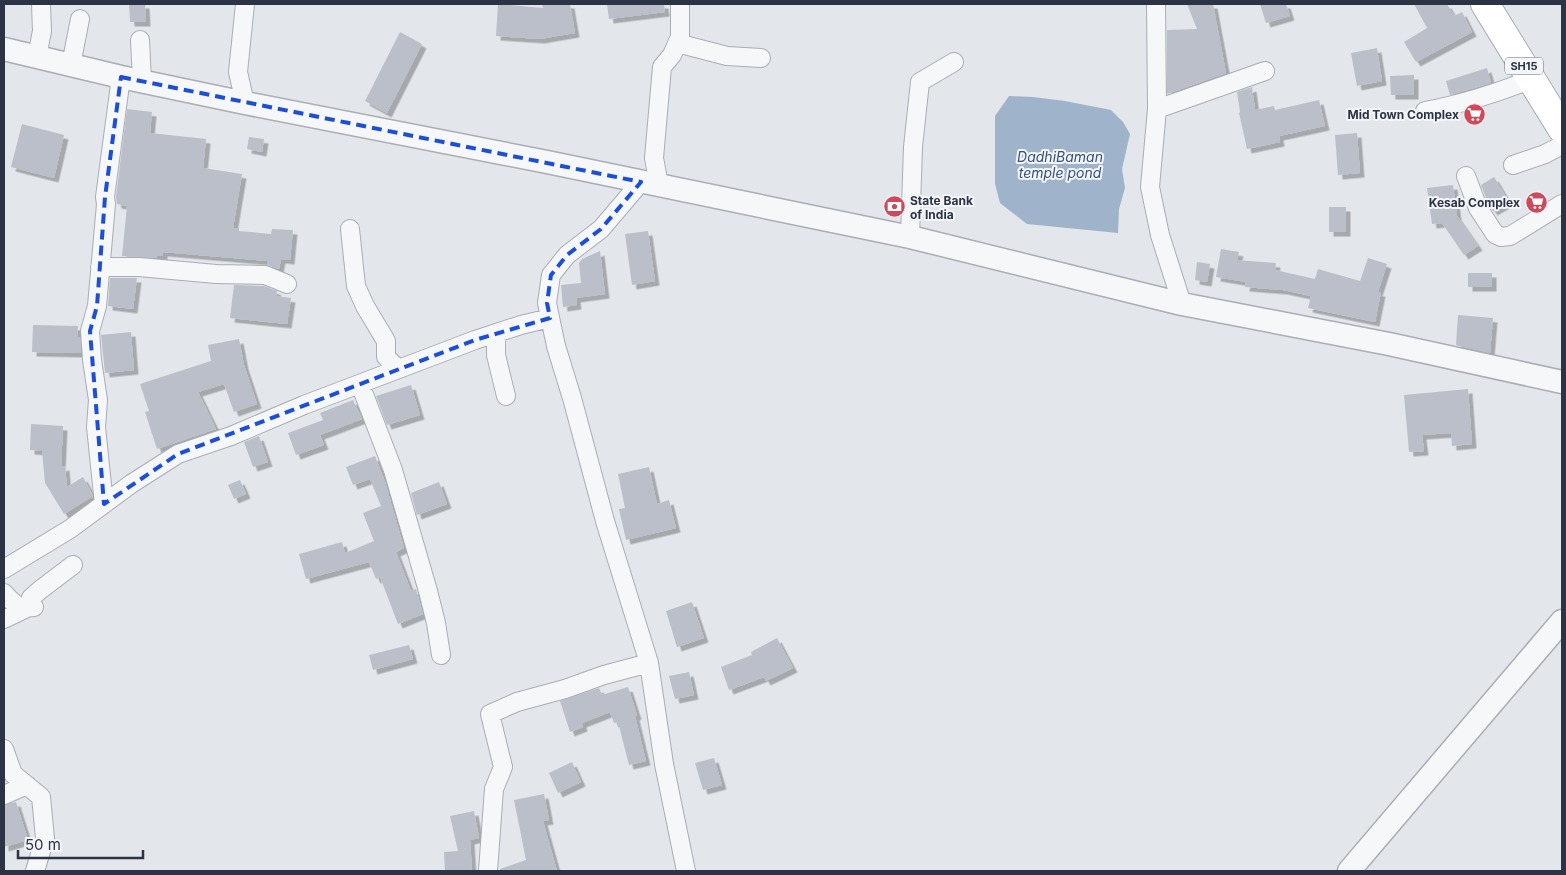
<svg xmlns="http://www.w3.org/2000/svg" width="1566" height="875" viewBox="0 0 1566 875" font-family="Inter,sans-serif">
<defs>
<filter id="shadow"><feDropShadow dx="4.5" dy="4.5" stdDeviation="0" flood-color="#0004"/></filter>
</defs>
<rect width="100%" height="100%" fill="#e3e6eb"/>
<!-- water -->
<path fill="#9fb3cb" d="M 1009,96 L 1033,97 L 1065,101 L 1111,110 L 1123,122 L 1130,134 L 1122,169 L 1125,188 L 1119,209 L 1118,233 L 1027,224 L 1000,203 L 995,184 L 995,116 Z"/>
<!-- building -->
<path fill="#bbbfc9" filter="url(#shadow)" d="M 129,4 L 145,4 L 146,22 L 130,22 Z
M 498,4 L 543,8 L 542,4 L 570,4 L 575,33 L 540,39 L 496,36 Z
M 607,4 L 664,4 L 665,12 L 609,19 Z
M 1187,4 L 1213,4 L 1226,73 L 1167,94 L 1167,30 L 1197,29 Z
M 1260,4 L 1286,4 L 1290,16 L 1266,23 Z
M 1414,4 L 1447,4 L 1454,16 L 1462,12 L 1472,32 L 1416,62 L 1404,42 L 1427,28 Z
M 400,32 L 422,44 L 387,113 L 365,101 Z
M 1377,48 L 1382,81 L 1357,86 L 1351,53 Z
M 1487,68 L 1491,83 L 1450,95 L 1446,81 Z
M 1414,75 L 1414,95 L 1391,95 L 1390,76 Z
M 1252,87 L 1255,110 L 1274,106 L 1275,110 L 1319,100 L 1325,126 L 1279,136 L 1280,142 L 1247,149 L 1239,113 L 1240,112 L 1237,92 Z
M 127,109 L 152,112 L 150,133 L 206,139 L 203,168 L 242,174 L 233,228 L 239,228 L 239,231 L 271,234 L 272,229 L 293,230 L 290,260 L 281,259 L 279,269 L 267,265 L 267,261 L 163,252 L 163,256 L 157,255 L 157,258 L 122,256 L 127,206 L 117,204 L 116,197 Z
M 22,124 L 64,135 L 54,178 L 11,167 Z
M 1357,133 L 1360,173 L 1338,175 L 1335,135 Z
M 249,137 L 264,139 L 262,152 L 247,149 Z
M 1494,177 L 1509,202 L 1493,211 L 1488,203 L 1481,185 Z
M 1453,185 L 1457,216 L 1478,246 L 1464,255 L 1442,223 L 1432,224 L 1427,188 Z
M 1329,207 L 1346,207 L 1346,232 L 1329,232 Z
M 648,231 L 655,281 L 632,285 L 625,234 Z
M 1221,249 L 1239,252 L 1237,260 L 1276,263 L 1275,270 L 1315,279 L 1318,269 L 1360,281 L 1368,258 L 1387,264 L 1378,292 L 1381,292 L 1375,322 L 1308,308 L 1311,296 L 1283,290 L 1245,287 L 1246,282 L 1216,277 Z
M 600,251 L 605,294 L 576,298 L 577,305 L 563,307 L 561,285 L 581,283 L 579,263 L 582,259 Z
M 1197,262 L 1210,264 L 1207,282 L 1195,280 Z
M 1468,273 L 1492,273 L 1492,287 L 1468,287 Z
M 110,278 L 137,278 L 133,309 L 108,306 Z
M 234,285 L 264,286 L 277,291 L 276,296 L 291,298 L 287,324 L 230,318 Z
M 1458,315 L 1493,318 L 1490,353 L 1456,345 Z
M 33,325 L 78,326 L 77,337 L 80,337 L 81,353 L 32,352 Z
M 131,332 L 134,370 L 105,373 L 101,335 Z
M 239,339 L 244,365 L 257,404 L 234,412 L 224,384 L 198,392 L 216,429 L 157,449 L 145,412 L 149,411 L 140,384 L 211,361 L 208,345 Z
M 411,385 L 420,415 L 387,425 L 376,396 Z
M 1468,389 L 1472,444 L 1452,446 L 1451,433 L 1422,435 L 1424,451 L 1409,452 L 1404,395 Z
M 353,400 L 362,419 L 320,435 L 324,445 L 296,455 L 288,433 L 323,420 L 320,413 Z
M 31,424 L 63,426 L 61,467 L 65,466 L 67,487 L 83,477 L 92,494 L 93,496 L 64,514 L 45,483 L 42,451 L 30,450 Z
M 259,436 L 268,462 L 253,467 L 244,442 Z
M 375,456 L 385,482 L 404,548 L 396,552 L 411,591 L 416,589 L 423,614 L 398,624 L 380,577 L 376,579 L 369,562 L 306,579 L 299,554 L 342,542 L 345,553 L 374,541 L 363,513 L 381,506 L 370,479 L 353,485 L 346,467 Z
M 649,467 L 657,504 L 669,500 L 676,528 L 626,540 L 619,509 L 625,508 L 618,474 Z
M 240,480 L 246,494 L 234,499 L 228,485 Z
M 439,482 L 447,504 L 417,515 L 411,493 Z
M 692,602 L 704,638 L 677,647 L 666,611 Z
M 777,638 L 793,668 L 766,681 L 764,677 L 729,690 L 721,667 L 752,655 L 751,652 Z
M 409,645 L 413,659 L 373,670 L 369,655 Z
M 689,672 L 694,695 L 675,699 L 669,676 Z
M 628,687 L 637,715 L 635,716 L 646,761 L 629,765 L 618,722 L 614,723 L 610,712 L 582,723 L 583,727 L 570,732 L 560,701 L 599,688 L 602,695 Z
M 714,758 L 722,785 L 703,790 L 695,763 Z
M 572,762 L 581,782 L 558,793 L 549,773 Z
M 544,794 L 549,820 L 543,821 L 557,871 L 500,871 L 500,869 L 526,860 L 514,800 Z
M 16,802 L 28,840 L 4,847 L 4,805 Z
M 474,811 L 479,838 L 470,840 L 472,871 L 445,871 L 444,852 L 458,851 L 450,816 Z"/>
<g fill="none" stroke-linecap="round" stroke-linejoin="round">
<defs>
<path id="minor" d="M 1156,4 L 1157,109 L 1150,187 L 1160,235 L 1182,304
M 140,40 L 142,81
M 677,43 L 727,56 L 761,58
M 37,57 L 42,31 L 41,4
M 71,65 L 80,19
M 245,103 L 238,72 L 245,4
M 1157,109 L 1265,71
M 1425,111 C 1463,104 1497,93 1532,79
M 1513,165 L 1545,154 L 1562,145
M 1466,176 L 1478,208 L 1495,234 L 1501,237 L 1510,236 L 1562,204
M 641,182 L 601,229 L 567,255 L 551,275 L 547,303 L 556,346 L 572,398 L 605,521 L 649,663 L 664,764 L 686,871
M 659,185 L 654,158 L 662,67 L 672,55 L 680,37 L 680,4
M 350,229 L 356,286 L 365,306 L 386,341 L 386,357 L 398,369
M 910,237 L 913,147 L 920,82 L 954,62
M 100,267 L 139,267 L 216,274 L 265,275 L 287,284
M 496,333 L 496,355 L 506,396
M 360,384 L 393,470 L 428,591 L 436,623 L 441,655
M 104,504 L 96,427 L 98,400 L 92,360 L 90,331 L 97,306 L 106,204 L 105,197 L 121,77
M 4,569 L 70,529 L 131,484 L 178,454 L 231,436 L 304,405 L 475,340 L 521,325 L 550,318
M 4,593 C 14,604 18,609 34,607
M 4,619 L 27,608 L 31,598 L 40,590 L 73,565
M 4,749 L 13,774 L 41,797 L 45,838 L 35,871
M 4,795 L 27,785
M 488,871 L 494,789 L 503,767 L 490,714 L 517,702 L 565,689 L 604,675 L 649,663"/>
<path id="tertiary" d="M 4,49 L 121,77 L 245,103 L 547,162 L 910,237 L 1182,304 L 1389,344 L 1562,382
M 1349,871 L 1562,621"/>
<path id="primary" d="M 1485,4 L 1562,129"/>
</defs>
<!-- minor casing -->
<use href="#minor" stroke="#a8adb6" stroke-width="20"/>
<!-- tertiary casing -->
<use href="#tertiary" stroke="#a8adb6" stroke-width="25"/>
<!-- primary casing -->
<use href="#primary" stroke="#a3aab7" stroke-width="30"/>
<!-- minor -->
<use href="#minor" stroke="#f6f7f9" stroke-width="18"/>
<!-- tertiary -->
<use href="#tertiary" stroke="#f6f7f9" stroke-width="22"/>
<!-- primary -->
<use href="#primary" stroke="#fff" stroke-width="28"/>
</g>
<!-- marked area -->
<path fill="none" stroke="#1d4ed8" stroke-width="4" stroke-dasharray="10 6" stroke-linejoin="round" d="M 121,77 L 641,182 L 601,229 L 567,255 L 551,275 L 547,303 L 550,318 L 475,340 L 178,454 L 104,504 L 90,331 L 97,306 L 105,197 Z"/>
<!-- icons -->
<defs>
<symbol id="supermarket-disc" viewBox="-11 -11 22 22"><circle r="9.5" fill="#ce4a5a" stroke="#f3f5f8"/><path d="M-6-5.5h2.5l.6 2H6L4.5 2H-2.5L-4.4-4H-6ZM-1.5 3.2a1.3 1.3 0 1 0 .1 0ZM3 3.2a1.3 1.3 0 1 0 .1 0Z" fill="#fff"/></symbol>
<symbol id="bank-disc" viewBox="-11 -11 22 22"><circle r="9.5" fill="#ce4a5a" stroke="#f3f5f8"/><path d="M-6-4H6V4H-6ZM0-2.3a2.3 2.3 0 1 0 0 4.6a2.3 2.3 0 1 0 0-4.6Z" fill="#fff"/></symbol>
</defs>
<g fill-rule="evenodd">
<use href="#supermarket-disc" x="1462" y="102" width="25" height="25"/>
<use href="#supermarket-disc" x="1524" y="190" width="25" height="25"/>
<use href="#bank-disc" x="882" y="194" width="25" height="25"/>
</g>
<g text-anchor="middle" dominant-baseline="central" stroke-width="4" stroke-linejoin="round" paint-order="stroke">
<!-- shield labels -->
<rect fill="#f3f5f8" stroke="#676d7a" stroke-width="1" x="1505" y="57.5" width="38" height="17" rx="4"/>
<g font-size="11" font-weight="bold" fill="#2b3344">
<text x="1524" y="66">SH15</text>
</g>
<!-- poi labels -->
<g font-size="12" font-weight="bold" fill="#2b3344" stroke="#f3f5f8" text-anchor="end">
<text x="1459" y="114">Mid Town Complex</text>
<text x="910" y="200" text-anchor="start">State Bank<tspan x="910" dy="14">of India</tspan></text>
<text x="1520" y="202">Kesab Complex</text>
</g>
<!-- water labels -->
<g font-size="14" font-style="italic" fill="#355178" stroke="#f3f5f8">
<text x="1060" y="156">DadhiBaman<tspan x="1060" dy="16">temple pond</tspan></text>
</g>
</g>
<!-- border -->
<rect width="1566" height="875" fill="none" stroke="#2b3344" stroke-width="10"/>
<!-- scale -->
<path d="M18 850v8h125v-8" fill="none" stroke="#2b3344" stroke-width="2.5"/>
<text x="25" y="850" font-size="15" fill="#2b3344" stroke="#f3f5f8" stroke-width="4" paint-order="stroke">50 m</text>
</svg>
